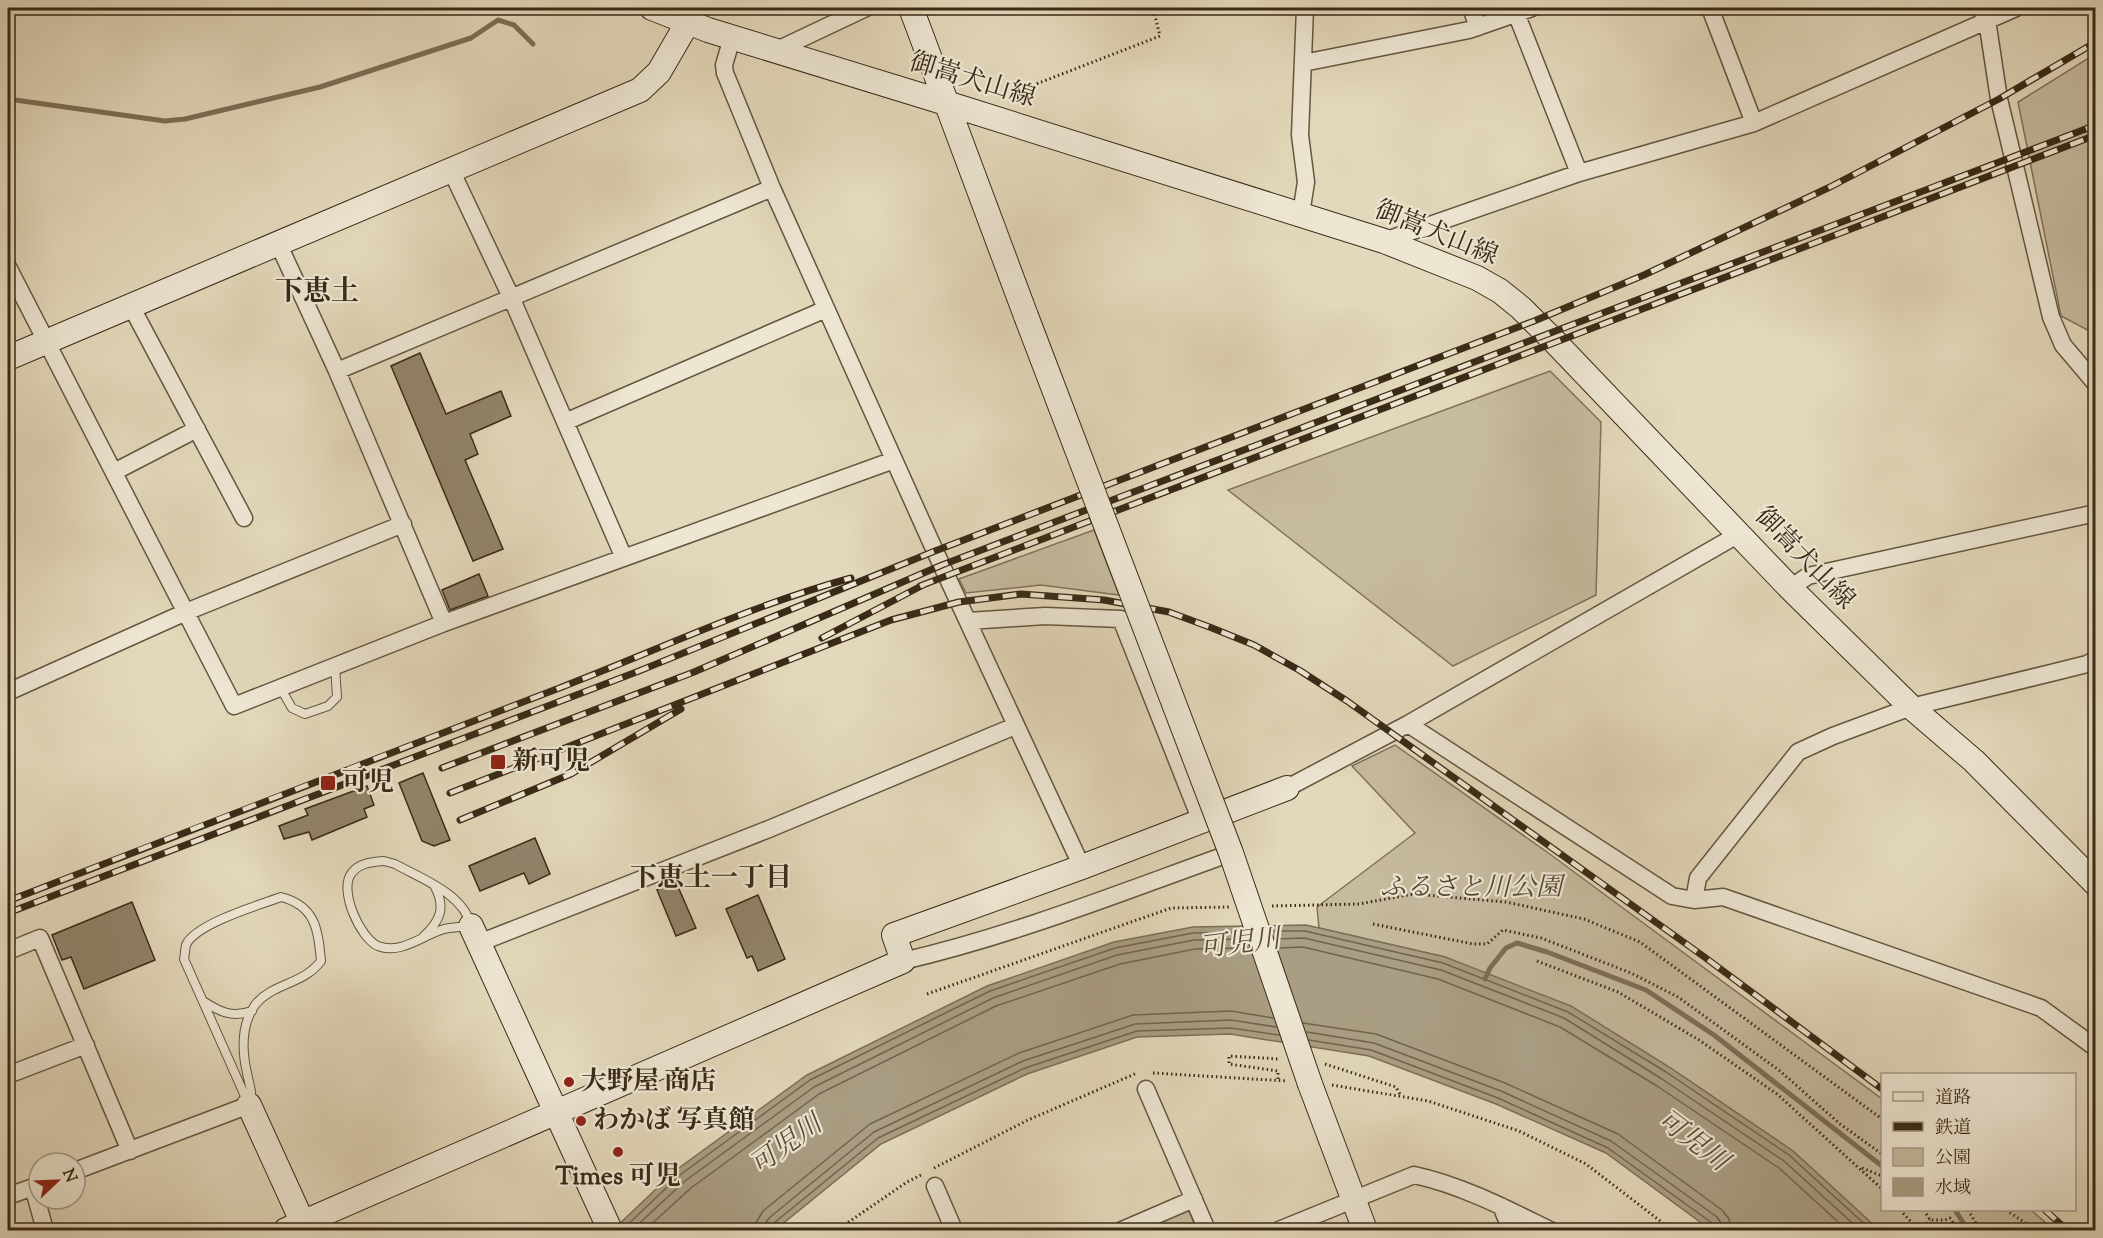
<svg xmlns="http://www.w3.org/2000/svg" width="2103" height="1238" viewBox="0 0 2103 1238" font-family="'Sorts Mill Goudy','Noto Serif JP',serif">
<rect width="100%" height="100%" fill="#e3d8bb"/>
<filter id="stains"><feTurbulence type="fractalNoise" baseFrequency=".00333" numOctaves="4"/><feColorMatrix values="0 0 0 0 .2 0 0 0 0 .09 0 0 0 0 .02 0 0 0 .5 -.17"/></filter>
<radialGradient id="worn" r=".72"><stop offset=".6" stop-color="#630" stop-opacity="0"/><stop offset="1" stop-color="#630" stop-opacity=".3"/></radialGradient>
<!-- green -->
<path fill="#c6ba9f" stroke="#80725b" stroke-width="1.5" d="M 2095,54 L 2095,334 L 2061,316 L 2018,102 Z
M 1550,371 L 1601,422 L 1596,595 L 1453,666 L 1228,490 Z
M 1094,530 L 1119,595 L 1041,585 L 966,593 L 959,579 Z
M 1395,745 L 1547,852 L 1882,1099 L 1882,1210 L 2031,1210 L 2054,1230 L 1879,1230 L 1793,1151 L 1679,1074 L 1445,957 L 1319,928 L 1317,907 L 1415,833 L 1352,766 Z
M 1188,1209 L 1197,1230 L 1139,1230 Z"/>
<!-- water -->
<path fill="#a99d83" stroke="#7c6f58" stroke-width="1.5" d="M 1306,925 L 1445,957 L 1571,1006 L 1669,1067 L 1793,1151 L 1879,1230 L 1711,1230 L 1606,1153 L 1496,1104 L 1369,1056 L 1230,1034 L 1137,1037 L 1027,1074 L 881,1144 L 775,1230 L 613,1230 L 676,1170 L 807,1075 L 987,986 L 1114,942 L 1193,927 Z"/>
<g fill="none" stroke-linecap="round" stroke-linejoin="round">
<!-- shore -->
<path stroke="#71644d" stroke-width="1.5" d="M 1272,931 L 1305,931 L 1443,963 L 1568,1012 L 1666,1072 L 1789,1155 L 1871,1230
M 1275,939 L 1304,938 L 1441,970 L 1564,1018 L 1662,1079 L 1784,1161 L 1860,1230
M 1278,948 L 1303,947 L 1438,979 L 1560,1027 L 1657,1086 L 1779,1168 L 1847,1230
M 1303,1023 L 1376,1034 L 1505,1083 L 1618,1134 L 1722,1210 L 1729,1219 L 1731,1230
M 1307,1032 L 1374,1043 L 1501,1091 L 1611,1141 L 1717,1217 L 1721,1223 L 1722,1230
M 1309,1040 L 1371,1050 L 1498,1098 L 1608,1148 L 1712,1223 L 1715,1230
M 623,1229 L 680,1175 L 810,1080 L 990,991 L 1115,948 L 1193,933 L 1244,932
M 632,1230 L 685,1181 L 814,1087 L 993,998 L 1117,955 L 1194,940 L 1246,939
M 645,1230 L 691,1188 L 819,1094 L 996,1006 L 1120,964 L 1195,949 L 1249,948
M 755,1230 L 757,1221 L 763,1211 L 870,1124 L 1019,1053 L 1133,1015 L 1231,1011 L 1273,1018
M 764,1230 L 765,1224 L 769,1218 L 874,1132 L 1023,1061 L 1135,1024 L 1231,1020 L 1276,1027
M 772,1230 L 774,1223 L 878,1138 L 1025,1068 L 1137,1031 L 1231,1028 L 1279,1035"/>
<!-- stream -->
<path stroke="#7c6f58" stroke-width="5" d="M 8,99 L 165,121 L 185,119 L 320,87 L 471,38 L 498,20 L 514,25 L 533,44
M 1485,979 L 1490,968 L 1506,948 L 1517,943 L 1547,952 L 1646,990 L 1714,1035 L 1882,1166
M 1955,1210 L 1968,1230"/>
</g>
<!-- building -->
<path fill="#91846c" stroke="#392a17" stroke-width="1.5" d="M 420,353 L 446,414 L 501,391 L 511,416 L 470,434 L 478,454 L 465,460 L 503,549 L 473,561 L 391,366 Z
M 479,574 L 488,596 L 450,610 L 442,590 Z
M 423,773 L 450,840 L 434,846 L 422,841 L 399,783 Z
M 367,786 L 374,805 L 364,809 L 367,817 L 312,840 L 309,832 L 284,839 L 279,826 L 308,815 L 305,809 Z
M 535,838 L 550,874 L 529,884 L 524,873 L 480,891 L 469,866 Z
M 676,882 L 696,928 L 676,936 L 657,890 Z
M 758,895 L 785,959 L 758,971 L 752,956 L 747,958 L 726,909 Z
M 132,902 L 155,960 L 84,989 L 71,957 L 62,960 L 52,935 Z"/>
<g fill="none" stroke-linecap="round" stroke-linejoin="round">
<defs>
<path id="lane" d="M 281,689 L 292,708 L 305,714 L 328,706 L 337,697 L 335,666
M 384,861 L 395,864 C 422,879 464,894 471,926 C 462,927 453,927 444,929 C 423,935 401,955 378,946 C 360,938 339,891 351,874 C 358,863 372,862 384,861 Z
M 281,897 C 316,906 318,930 321,961 C 303,985 272,983 255,1005 C 241,1025 242,1051 247,1073 C 249,1084 254,1095 249,1105 L 184,959 C 185,955 185,949 186,945 C 195,924 259,905 281,897 Z
M 424,936 C 440,921 446,908 435,887
M 203,1001 C 220,1012 232,1018 252,1011"/>
<path id="street" d="M 1471,8 L 1478,27
M 1710,8 L 1754,123
M 1980,8 L 1987,20 L 1999,99 L 2051,317 L 2063,345 L 2096,384
M 1516,13 L 1579,173
M 732,38 L 724,65 L 725,73 L 772,188 L 935,551 L 1082,867
M 775,51 L 866,8
M 1303,63 L 1469,30 L 1532,8
M 451,170 L 511,297 L 624,558
M 1301,214 L 1306,182 L 1300,135 L 1305,8
M 1384,241 L 1579,173 L 1754,123 L 2016,8
M 278,243 L 337,371 L 444,623
M 8,267 L 234,706 L 444,623 L 894,460
M 131,306 L 244,518
M 337,371 L 772,188
M 565,422 L 826,309
M 114,472 L 197,429
M 1790,588 L 1808,576 L 2096,513
M 968,621 L 1045,616 L 1121,619 L 1201,821
M 8,692 L 186,612 L 403,524
M 1408,724 L 1672,896 L 1694,900 L 1723,897 L 2041,1008 L 2096,1048
M 1287,788 L 1408,724 L 1739,534
M 1694,900 L 1698,878 L 1798,752 L 1833,736 L 1911,707 L 2051,673 L 2087,664 L 2096,659
M 479,943 L 769,829 L 1015,726
M 8,951 L 40,938 L 130,1151
M 903,961 C 1015,935 1122,892 1231,853
M 8,1075 L 86,1045
M 1146,1089 L 1207,1230
M 75,1171 L 249,1105
M 935,1186 L 954,1230
M 33,1187 L 45,1230
M 8,1196 L 39,1185
M 1501,1206 L 1511,1230
M 1122,1230 L 1194,1199
M 1279,1230 L 1414,1175 C 1461,1185 1507,1209 1550,1230"/>
<path id="secondary" d="M 652,8 L 708,30 L 946,103 L 1384,241 L 1477,278 L 1500,291 L 1521,308 L 1555,342 L 1790,588 L 1911,707 L 1974,761 L 2096,884
M 911,8 L 1026,316
M 8,358 L 640,90 L 659,72 L 688,22
M 471,926 L 610,1230
M 1310,1084 L 1365,1230
M 249,1105 L 306,1230
M 286,1230 L 903,961 L 894,935 L 1082,867 L 1287,788"/>
</defs>
<!-- lane casing -->
<use href="#lane" stroke="#645640" stroke-width="10"/>
<!-- street casing -->
<use href="#street" stroke="#645640" stroke-width="19"/>
<!-- secondary casing -->
<use href="#secondary" stroke="#392a17" stroke-width="26"/>
<!-- path -->
<path stroke="#392a17" stroke-width="3" stroke-dasharray="1.5 3" stroke-linecap="butt" d="M 1010,100 L 1031,86 L 1160,36 L 1153,8
M 1272,906 L 1359,904 L 1413,894 L 1506,902 L 1584,919 L 1640,942 L 1882,1119
M 1373,924 L 1473,944 L 1487,944 L 1503,930 L 1541,938 L 1631,973 L 1678,997 L 1780,1071 L 1840,1124 L 1882,1154
M 1537,961 L 1618,992 L 1699,1040 L 1777,1094 L 1882,1189
M 927,994 L 1171,908 L 1229,907
M 1325,1064 L 1396,1087 L 1401,1096
M 1153,1073 L 1287,1081
M 1278,1079 L 1278,1071 L 1229,1064 L 1229,1056 L 1279,1059
M 1332,1085 L 1428,1101 L 1519,1131 L 1586,1164 L 1672,1230
M 934,1168 L 1028,1120 L 1137,1073
M 1862,1168 L 1882,1176
M 1900,1210 L 1919,1230
M 1924,1210 L 1930,1220 L 1945,1220 L 1950,1218 L 1958,1230
M 1968,1210 L 1980,1230
M 2006,1210 L 2036,1230
M 837,1230 L 907,1182 L 921,1175
M 1920,1230 L 1930,1220"/>
<!-- lane -->
<use href="#lane" stroke="#ede6d3" stroke-width="8"/>
<!-- street -->
<use href="#street" stroke="#ede6d3" stroke-width="16"/>
<!-- secondary -->
<use href="#secondary" stroke="#ede6d3" stroke-width="24"/>
<defs>
<path id="rail" d="M 920,586 L 2096,135
M 822,638 L 925,584
M 442,768 L 694,672 L 942,565 L 2096,125
M 450,793 L 891,620 L 959,602 L 1021,594 L 1104,600 L 1169,612 L 1212,628 L 1254,645 L 1299,670 L 1347,701 L 1703,956 L 1882,1089
M 460,820 L 571,774 L 681,709
M 8,901 C 192,829 377,758 562,687 C 658,650 752,605 851,578
M 8,913 L 639,671 L 935,551 L 1534,321 L 1644,275 L 1830,187 L 1999,99 L 2096,42
M 2045,1210 L 2067,1230"/>
</defs>
<!-- rail casing -->
<use href="#rail" stroke="#392a17" stroke-width="7"/>
<!-- rail -->
<use href="#rail" stroke="#ede6d3" stroke-width="4.5" stroke-dasharray="14" stroke-linecap="butt"/>
<defs>
<path id="secondary-bridge" d="M 1026,316 L 1231,853 L 1310,1084"/>
</defs>
<!-- secondary-bridge casing -->
<use href="#secondary-bridge" stroke="#392a17" stroke-width="26" stroke-linecap="butt"/>
<!-- secondary-bridge -->
<use href="#secondary-bridge" stroke="#ede6d3" stroke-width="24"/>
</g>
<!-- markers -->
<g fill="#8f2418" stroke="#ede6d3" stroke-width="2">
<rect x="490" y="754" width="16" height="16" rx="3"/>
<rect x="320" y="775" width="16" height="16" rx="3"/>
<circle cx="569" cy="1082" r="6"/>
<circle cx="581" cy="1121" r="6"/>
<circle cx="618" cy="1152" r="6"/>
</g>
<g text-anchor="middle" dominant-baseline="central" stroke-width="4.5" stroke-linejoin="round" paint-order="stroke">
<!-- street labels -->
<g font-size="26" fill="#392a17" stroke="#ede6d3">
<text transform="translate(972 81) rotate(17)">御嵩犬山線</text>
<text transform="translate(1436 234) rotate(22)">御嵩犬山線</text>
<text transform="translate(1804 559) rotate(46)">御嵩犬山線</text>
</g>
<!-- poi labels -->
<g font-size="26" font-weight="bold" fill="#392a17" stroke="#ede6d3" text-anchor="start">
<text x="512" y="762">新可児</text>
<text x="342" y="783">可児</text>
<text x="581" y="1082">大野屋 商店</text>
<text x="593" y="1121">わかば 写真館</text>
<text x="618" y="1177" text-anchor="middle">Times 可児</text>
</g>
<!-- park labels -->
<g font-size="26" font-style="italic" fill="#554732" stroke="#ede6d3">
<text x="1471" y="888">ふるさと川公園</text>
</g>
<!-- neighbourhood labels -->
<g font-size="27" font-weight="bold" fill="#392a17" stroke="#ede6d3">
<text x="711" y="879">下恵土一丁目</text>
</g>
<!-- water labels -->
<g font-size="27" font-style="italic" fill="#5b4c37" stroke="#ede6d3">
<text transform="translate(1240 945) rotate(-7)">可児川</text>
<text transform="translate(1692 1142) rotate(37)">可児川</text>
<text transform="translate(787 1146) rotate(-36)">可児川</text>
</g>
<!-- quarter labels -->
<g font-size="28" font-weight="bold" fill="#392a17" stroke="#ede6d3">
<text x="317" y="293">下恵土</text>
</g>
</g>
<!-- margin -->
<rect width="2103" height="1238" fill="none" stroke="#e3d8bb" stroke-width="30"/>
<rect x="9" y="9" width="2085" height="1220" fill="none" stroke="#392a17" stroke-width="3"/>
<rect x="15" y="15" width="2073" height="1208" fill="none" stroke="#392a17" stroke-width="1.5"/>
<!-- legend -->
<rect x="1881" y="1073" width="195" height="138" fill="#ede6d3" stroke="#a59b88" stroke-width="1.5"/>
<rect x="1893" y="1092" width="30" height="9" fill="#ede6d3" stroke="#a59b88" stroke-width="1.5"/>
<text x="1935" y="1103" font-size="18" fill="#392a17">道路</text>
<rect x="1893" y="1122" width="30" height="9" fill="#392a17" stroke="#a59b88" stroke-width="1.5"/>
<text x="1935" y="1133" font-size="18" fill="#392a17">鉄道</text>
<rect x="1893" y="1148" width="30" height="18" fill="#c6ba9f" stroke="#a59b88" stroke-width="1.5"/>
<text x="1935" y="1163" font-size="18" fill="#392a17">公園</text>
<rect x="1893" y="1178" width="30" height="18" fill="#a99d83" stroke="#a59b88" stroke-width="1.5"/>
<text x="1935" y="1193" font-size="18" fill="#392a17">水域</text>
<!-- north arrow -->
<g transform="translate(57 1181) rotate(67)"><circle r="28" fill="#ede6d3" stroke="#a59b88" stroke-width="1.5"/>
<path d="M0-4.5L10 22L0 15L-10 22Z" fill="#8f2418"/>
<text y="-9" font-size="16" font-weight="bold" text-anchor="middle" fill="#392a17">N</text>
</g>
<rect width="100%" height="100%" filter="url(#stains)"/>
<rect width="100%" height="100%" fill="url(#worn)"/>
</svg>
